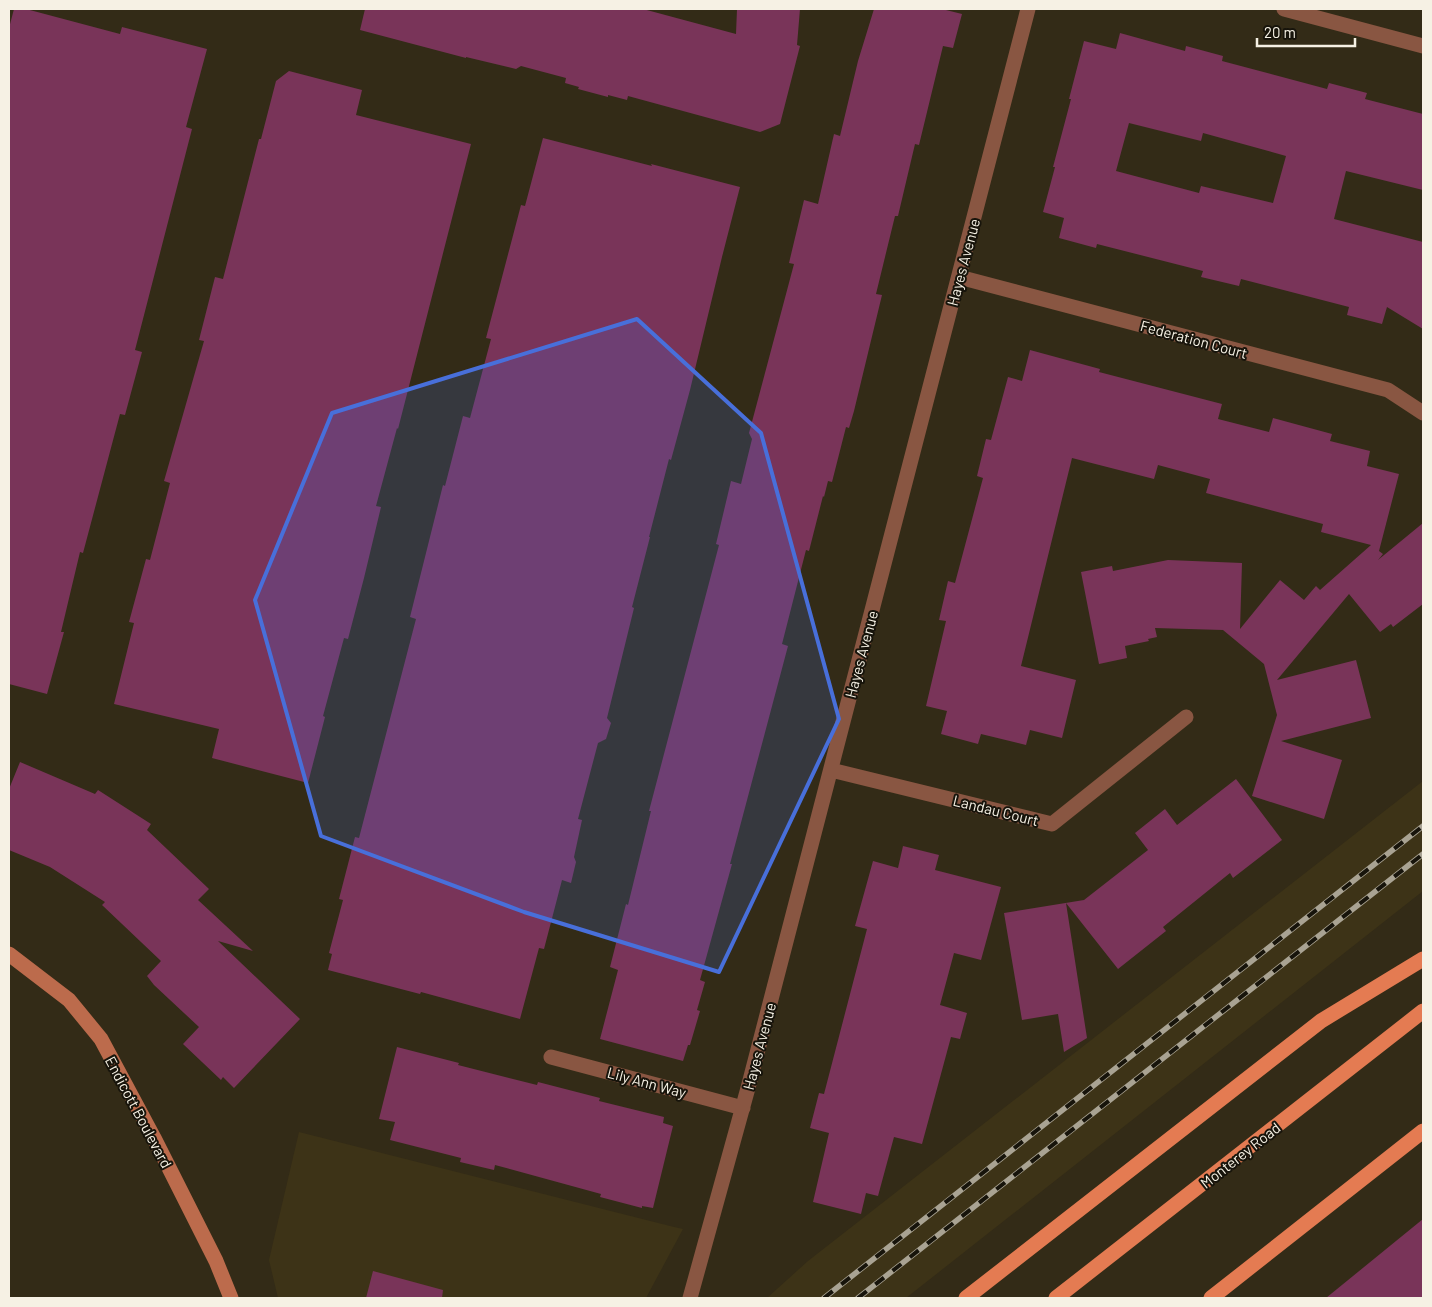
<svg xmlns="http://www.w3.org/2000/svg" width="1432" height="1307" viewBox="0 0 1432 1307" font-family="Barlow,sans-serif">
<rect width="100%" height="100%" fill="#332b17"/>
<!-- built -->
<path fill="#3d3317" d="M 1423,781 L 1423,891 L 906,1298 L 767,1298 L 808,1261 Z
M 299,1132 L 670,1226 L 683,1229 L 646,1298 L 278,1298 L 269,1260 Z"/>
<!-- building -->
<path fill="#793459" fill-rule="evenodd" d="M 14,9 L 26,9 L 120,34 L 122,27 L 207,49 L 186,127 L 192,129 L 135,350 L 142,352 L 125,415 L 120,414 L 83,553 L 80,552 L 61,632 L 64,632 L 47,694 L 9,684 L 9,28 Z
M 365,9 L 643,9 L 736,34 L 737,9 L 800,9 L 797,45 L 800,46 L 780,124 L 760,132 L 628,96 L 627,100 L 608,95 L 608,97 L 578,89 L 579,87 L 565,83 L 566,78 L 521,66 L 516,69 L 466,57 L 466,58 L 360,30 Z
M 874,9 L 942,9 L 962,14 L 953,48 L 943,46 L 919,145 L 915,144 L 898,216 L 895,216 L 876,294 L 882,295 L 854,411 L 849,428 L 846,427 L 832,482 L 828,481 L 824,497 L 823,496 L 809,551 L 806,550 L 782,644 L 788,646 L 730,864 L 732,864 L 700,980 L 705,982 L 697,1010 L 700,1011 L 690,1045 L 688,1045 L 683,1061 L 600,1039 L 618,970 L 610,967 L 626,904 L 628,905 L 651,811 L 649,811 L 719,545 L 716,544 L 731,481 L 741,484 L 752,439 L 749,433 L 794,264 L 789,263 L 804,200 L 818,204 L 834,134 L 840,136 L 858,61 Z
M 1120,33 L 1185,51 L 1186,46 L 1223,56 L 1222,61 L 1327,89 L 1329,83 L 1367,93 L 1365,99 L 1423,114 L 1423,190 L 1346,171 L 1334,219 L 1423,242 L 1423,329 L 1387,307 L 1382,324 L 1347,315 L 1349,307 L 1241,279 L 1239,286 L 1201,277 L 1203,271 L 1097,244 L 1096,248 L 1059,238 L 1064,218 L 1043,212 L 1055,167 L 1053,167 L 1071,99 L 1069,99 L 1084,41 L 1116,49 ZM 1129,123 L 1201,141 L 1203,133 L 1286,156 L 1273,203 L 1201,186 L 1199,193 L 1116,171 Z
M 289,71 L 362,90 L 356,115 L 471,144 L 398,429 L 397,428 L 376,506 L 381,507 L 364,578 L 348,639 L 344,638 L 323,716 L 325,717 L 308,783 L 212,758 L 219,729 L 114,704 L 134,623 L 129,622 L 146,559 L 150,560 L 170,483 L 164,481 L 204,341 L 199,340 L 215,277 L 223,279 L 259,139 L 261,139 L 276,81 Z
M 543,138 L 652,166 L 651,164 L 740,187 L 722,257 L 690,390 L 671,460 L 669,459 L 649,537 L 650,537 L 632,607 L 634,608 L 607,718 L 611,723 L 606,739 L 598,743 L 578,819 L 582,820 L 574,857 L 576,862 L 571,883 L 562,880 L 544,949 L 539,948 L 520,1019 L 421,992 L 420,994 L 328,970 L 332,954 L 329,953 L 343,900 L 339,899 L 355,837 L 359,838 L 416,619 L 410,617 L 443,485 L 445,486 L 463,416 L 470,418 L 491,339 L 486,338 L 521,205 L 525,206 Z
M 1030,350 L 1100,369 L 1099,372 L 1222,404 L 1218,419 L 1269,432 L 1273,418 L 1332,434 L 1330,441 L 1370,451 L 1367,466 L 1399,474 L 1379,551 L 1383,554 L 1378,560 L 1423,523 L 1423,604 L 1393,627 L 1391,624 L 1380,632 L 1349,594 L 1277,680 L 1356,660 L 1371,718 L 1281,741 L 1342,760 L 1324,819 L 1252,796 L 1277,715 L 1264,664 L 1223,630 L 1155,628 L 1157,637 L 1148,639 L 1149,641 L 1125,646 L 1127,658 L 1099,664 L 1081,572 L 1112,566 L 1113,571 L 1168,560 L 1242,563 L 1240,629 L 1280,580 L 1304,600 L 1316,586 L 1320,590 L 1371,545 L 1321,532 L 1323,524 L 1206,493 L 1210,479 L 1158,465 L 1154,479 L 1072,458 L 1021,666 L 1076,680 L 1062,738 L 1030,730 L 1026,745 L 981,734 L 978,744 L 941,734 L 947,711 L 926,706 L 946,621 L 939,620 L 948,581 L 955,583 L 983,478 L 977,476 L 986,439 L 991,440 L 1008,377 L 1022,381 Z
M 20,762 L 95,794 L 98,790 L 151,824 L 147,830 L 209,889 L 198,900 L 253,951 L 218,941 L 300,1019 L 234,1088 L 223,1077 L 221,1080 L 183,1044 L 199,1027 L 154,985 L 147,976 L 161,961 L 102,905 L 105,902 L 50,867 L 9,850 L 9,789 Z
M 1236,779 L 1282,840 L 1233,878 L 1230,873 L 1163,927 L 1166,931 L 1118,969 L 1066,903 L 1087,1038 L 1064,1052 L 1058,1014 L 1022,1020 L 1004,913 L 1084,900 L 1148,850 L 1135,833 L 1165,809 L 1177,825 Z
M 903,846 L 939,855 L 935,870 L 1001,887 L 981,960 L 954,953 L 940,1005 L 967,1013 L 960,1039 L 951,1037 L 922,1144 L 894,1137 L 878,1196 L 866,1193 L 861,1214 L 813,1202 L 829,1133 L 810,1128 L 819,1093 L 824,1094 L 867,929 L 855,926 L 873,861 L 898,868 Z
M 397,1047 L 459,1063 L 458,1065 L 537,1085 L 538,1082 L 600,1098 L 599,1101 L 664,1117 L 663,1123 L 673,1126 L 653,1208 L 642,1206 L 642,1208 L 600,1197 L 601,1194 L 495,1165 L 494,1170 L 460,1162 L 461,1158 L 390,1140 L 395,1122 L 379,1119 Z
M 1423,1219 L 1423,1298 L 1326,1298 Z
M 373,1271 L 443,1290 L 442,1298 L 366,1298 Z"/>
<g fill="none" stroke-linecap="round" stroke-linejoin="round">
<!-- street -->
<path stroke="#895642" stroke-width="15" d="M 1284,9 L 1423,46
M 959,277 L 1388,390 L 1423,413
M 831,770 L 1052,824 L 1186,717
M 551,1057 L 743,1108
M 690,1298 L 748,1088 L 1028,9"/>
<!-- secondary -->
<path stroke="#bc6b4c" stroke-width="15" d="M 9,954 L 69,1000 L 101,1039 L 154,1138 L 216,1261 L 231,1298"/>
<!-- primary -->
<path stroke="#e47b52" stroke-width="15" d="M 966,1298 L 1321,1021 L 1423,959
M 1056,1298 L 1423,1011
M 1211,1298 L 1423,1131"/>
<defs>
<path id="rail" d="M 824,1298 L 1423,826
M 858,1298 L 1423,854"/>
</defs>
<!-- rail casing -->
<use href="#rail" stroke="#a9a393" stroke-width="5.5"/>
<!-- rail -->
<use href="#rail" stroke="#17140b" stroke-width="4" stroke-dasharray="11" stroke-linecap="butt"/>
</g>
<!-- marked area -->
<path fill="#486fda" fill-opacity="0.2" stroke="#486fda" stroke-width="4" stroke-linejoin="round" d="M 637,319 L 761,433 L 839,719 L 719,972 L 524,912 L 321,836 L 255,600 L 332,413 Z"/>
<g text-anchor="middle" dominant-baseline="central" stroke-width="4" stroke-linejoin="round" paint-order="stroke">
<!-- street labels -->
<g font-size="15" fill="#f6f1e4" stroke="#17140b">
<text transform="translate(963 262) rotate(-75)">Hayes Avenue</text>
<text transform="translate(1194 339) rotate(15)">Federation Court</text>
<text transform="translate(861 654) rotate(-75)">Hayes Avenue</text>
<text transform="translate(996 810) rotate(14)">Landau Court</text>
<text transform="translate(759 1046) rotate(-75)">Hayes Avenue</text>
<text transform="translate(647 1082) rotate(15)">Lily Ann Way</text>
<text transform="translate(139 1112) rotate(62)">Endicott Boulevard</text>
<text transform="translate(1240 1155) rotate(-38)">Monterey Road</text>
</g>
</g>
<!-- border -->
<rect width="1432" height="1307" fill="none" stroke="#f6f1e4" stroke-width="20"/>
<!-- scale -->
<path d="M1257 38v8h98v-8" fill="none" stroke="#f6f1e4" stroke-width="2.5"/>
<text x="1264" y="38" font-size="15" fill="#f6f1e4" stroke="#17140b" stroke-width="4" paint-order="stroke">20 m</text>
</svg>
